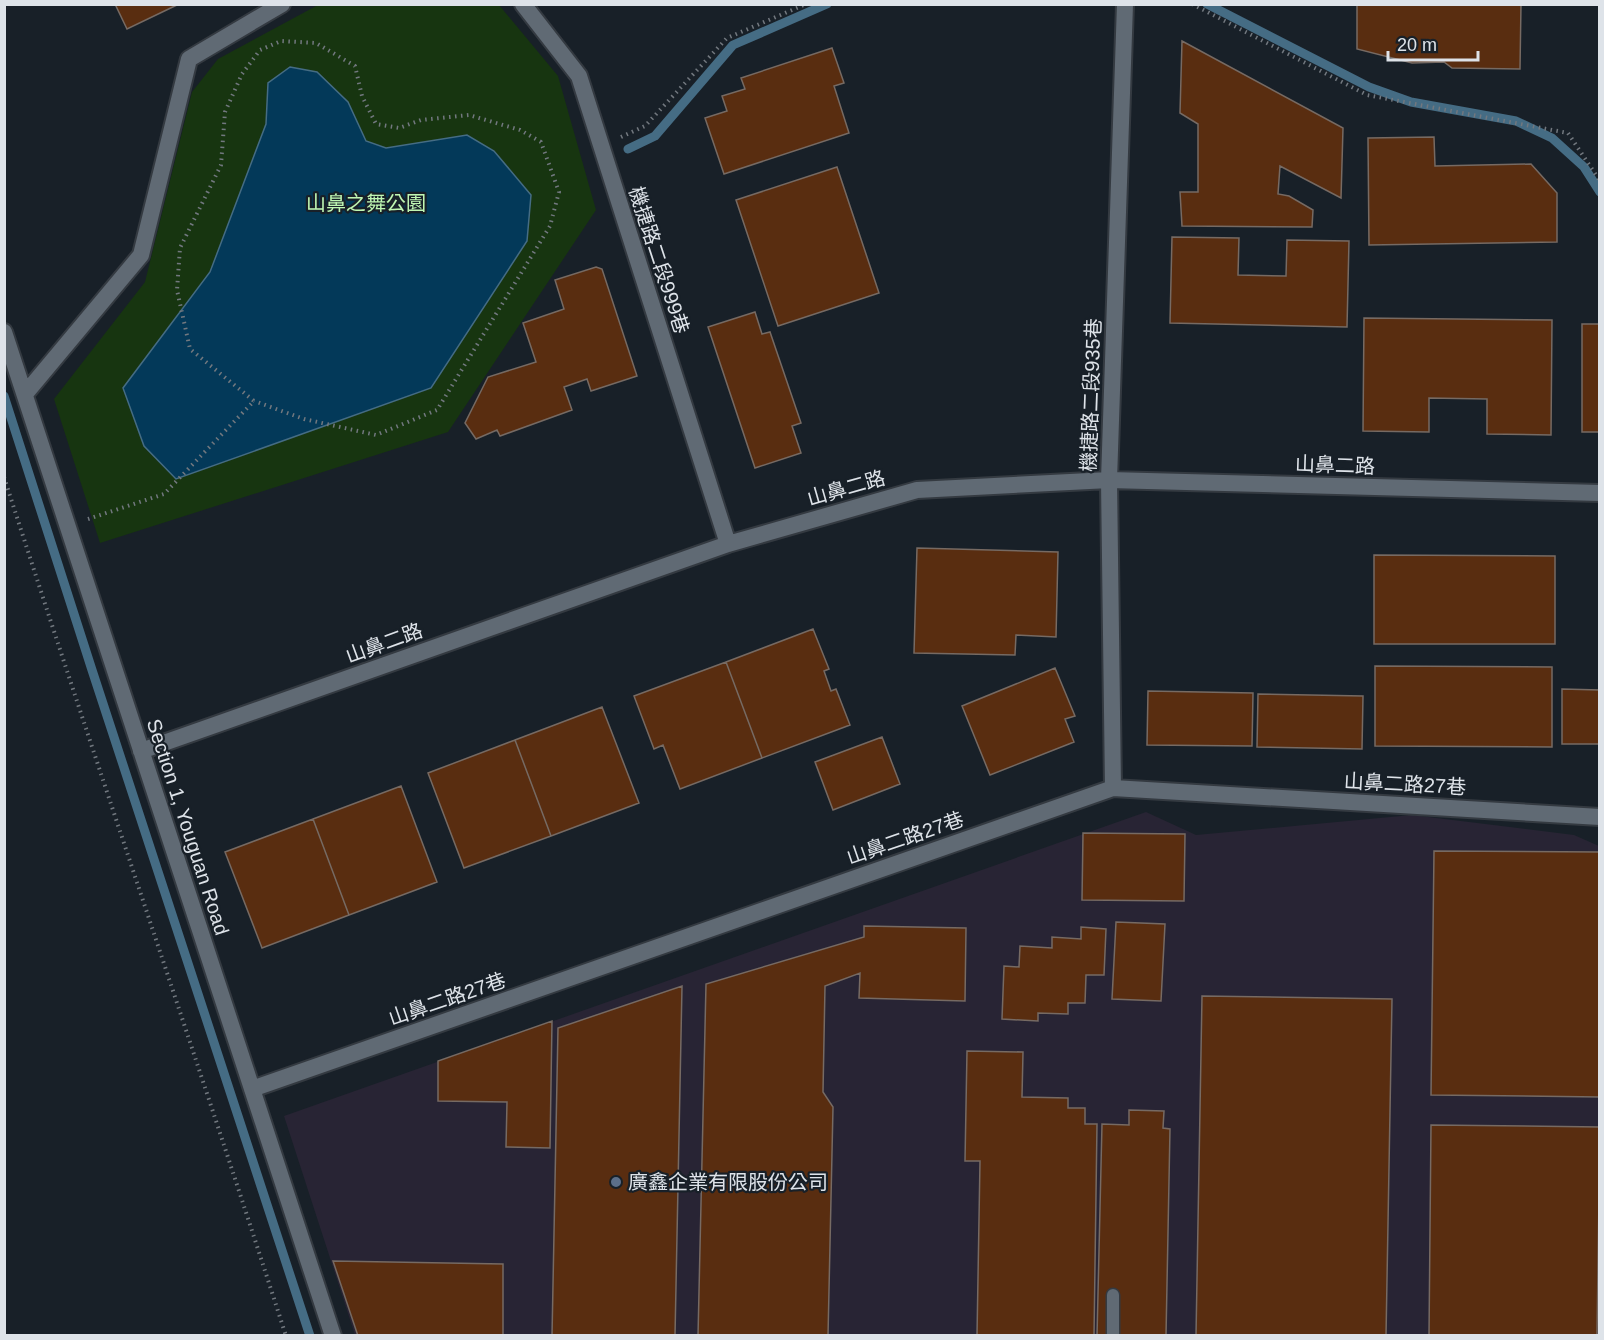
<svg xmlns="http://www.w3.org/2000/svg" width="1604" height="1340" viewBox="0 0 1604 1340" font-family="Arial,'Noto Sans TC',sans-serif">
<rect width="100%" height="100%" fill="#182028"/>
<!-- industrial -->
<path fill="#282434" d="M 1146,812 L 1196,835 L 1412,815 L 1574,835 L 1599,846 L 1599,1335 L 355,1335 L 284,1116 Z"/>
<!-- green -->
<path fill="#173510" d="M 318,5 L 499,5 L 558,76 L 596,210 L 448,432 L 100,543 L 54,399 L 145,282 L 192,92 L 218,59 Z"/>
<!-- water -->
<path fill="#033959" stroke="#456c84" stroke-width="1.5" d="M 290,67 L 317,72 L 348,102 L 366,141 L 386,148 L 467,135 L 494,151 L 531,195 L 527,241 L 431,388 L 176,479 L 144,446 L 123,388 L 210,272 L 266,124 L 268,83 Z"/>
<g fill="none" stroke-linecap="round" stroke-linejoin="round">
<!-- stream -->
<path stroke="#456c84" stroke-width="9" d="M 1207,4 L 1369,87 L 1411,102 L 1516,121 L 1552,138 L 1584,167 L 1600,192
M 628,149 L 655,136 L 733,45 L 827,4
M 4,396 L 92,670 L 310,1336"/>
</g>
<!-- building -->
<path fill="#592d10" stroke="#766a63" stroke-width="1.5" d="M 115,4 L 179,4 L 127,29 Z
M 1357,4 L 1521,4 L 1520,69 L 1452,68 L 1444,62 L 1412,63 L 1357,49 Z
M 1182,41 L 1343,128 L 1341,198 L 1280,166 L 1278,194 L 1289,196 L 1313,210 L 1312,227 L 1182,226 L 1180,192 L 1198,192 L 1198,124 L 1180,113 Z
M 832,48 L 844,83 L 834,86 L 849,133 L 724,174 L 705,118 L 727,111 L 722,96 L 745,89 L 741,78 Z
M 1434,137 L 1435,166 L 1531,164 L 1557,193 L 1557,242 L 1369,245 L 1368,138 Z
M 837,167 L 879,293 L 778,326 L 736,200 Z
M 1172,237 L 1239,238 L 1238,275 L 1286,276 L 1287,240 L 1349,241 L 1347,327 L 1170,323 Z
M 596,267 L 602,269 L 637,376 L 591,391 L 587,379 L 564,387 L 572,410 L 500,436 L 497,430 L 476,439 L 465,423 L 488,377 L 536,362 L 523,323 L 564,309 L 555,280 Z
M 755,312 L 762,334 L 770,332 L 801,423 L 792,426 L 801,453 L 755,468 L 708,327 Z
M 1364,318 L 1552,320 L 1551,435 L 1487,434 L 1487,399 L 1429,398 L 1429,432 L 1363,431 Z
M 1582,324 L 1600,324 L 1600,432 L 1582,432 Z
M 917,548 L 1058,552 L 1056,637 L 1016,635 L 1015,655 L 914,653 Z
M 1374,555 L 1555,556 L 1555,644 L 1374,644 Z
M 813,629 L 829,669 L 824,671 L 831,691 L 836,689 L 850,725 L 762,758 L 726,662 Z
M 726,662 L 762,758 L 680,789 L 663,745 L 654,749 L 634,696 Z
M 1375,666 L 1552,667 L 1552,747 L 1375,746 Z
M 1055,668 L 1075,716 L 1065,719 L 1074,742 L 990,775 L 962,706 Z
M 1562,689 L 1600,690 L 1600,744 L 1562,744 Z
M 1148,691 L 1253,693 L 1252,746 L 1147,745 Z
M 1258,694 L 1363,696 L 1362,749 L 1257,747 Z
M 602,707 L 639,803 L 551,836 L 515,740 Z
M 882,737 L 900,784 L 833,810 L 815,762 Z
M 515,740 L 551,836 L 464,868 L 428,773 Z
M 401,786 L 437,882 L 349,915 L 313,819 Z
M 313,819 L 349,915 L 262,948 L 225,852 Z
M 1083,833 L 1185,834 L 1184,901 L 1082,900 Z
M 1434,851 L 1600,852 L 1600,1097 L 1431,1095 Z
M 1116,922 L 1165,924 L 1161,1001 L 1112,999 Z
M 864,926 L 966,928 L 965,1001 L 859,998 L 860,973 L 825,986 L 823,1092 L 833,1107 L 828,1336 L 698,1336 L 706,984 L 864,937 Z
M 1081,927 L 1106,929 L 1104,975 L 1086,975 L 1085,1003 L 1068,1003 L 1068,1014 L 1038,1013 L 1038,1021 L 1002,1019 L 1004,966 L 1019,967 L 1020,946 L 1052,948 L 1052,937 L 1081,939 Z
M 682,986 L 675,1336 L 552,1336 L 558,1028 Z
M 1202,996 L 1392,999 L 1386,1336 L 1196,1336 Z
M 552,1021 L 550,1148 L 506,1147 L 507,1102 L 438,1101 L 438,1061 Z
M 967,1051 L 1023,1052 L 1022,1097 L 1068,1098 L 1068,1108 L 1085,1108 L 1085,1124 L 1097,1124 L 1094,1336 L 977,1336 L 980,1161 L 965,1161 Z
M 1129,1110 L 1164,1111 L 1163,1128 L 1170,1129 L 1166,1336 L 1097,1336 L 1102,1124 L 1129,1125 Z
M 1431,1125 L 1600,1127 L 1597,1336 L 1429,1336 Z
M 333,1261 L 503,1264 L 503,1336 L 358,1336 Z"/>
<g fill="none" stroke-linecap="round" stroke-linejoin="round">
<defs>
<path id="service" d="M 1113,1336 L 1113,1295"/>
<path id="minor" d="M 523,4 L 579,76 L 728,544
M 4,332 L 333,1336
M 25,394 L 141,255 L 189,59 L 282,4
M 141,751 L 728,544 L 917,490 L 1109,480 L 1600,493
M 1113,788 L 1109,480 L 1125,4
M 252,1089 L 1113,788 L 1600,817"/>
</defs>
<!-- service casing -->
<use href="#service" stroke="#343a41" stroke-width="15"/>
<!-- minor casing -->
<use href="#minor" stroke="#343a41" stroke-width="20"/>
<!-- path -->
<path stroke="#72787f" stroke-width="4" stroke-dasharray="1.5 4.5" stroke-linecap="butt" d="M 1192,4 L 1367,95 L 1568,133 L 1600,181
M 621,137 L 645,126 L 727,38 L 806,4
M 4,477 C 96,764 194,1049 286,1336
M 88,519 L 164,494 L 254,401 L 190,349 L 177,290 L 180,248 L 221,165 L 225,112 L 242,74 L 260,50 L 281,41 L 316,43 L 355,66 L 362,96 L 376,124 L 399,128 L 421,120 L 469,115 L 520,130 L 541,142 L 559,192 L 550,226 L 437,410 L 376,435 L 304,419 L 254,401"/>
<!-- service -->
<use href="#service" stroke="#606a74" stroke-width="12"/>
<!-- minor -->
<use href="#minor" stroke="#606a74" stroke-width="16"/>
</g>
<!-- markers -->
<circle fill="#5c6f8a" stroke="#182028" stroke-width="2" cx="616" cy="1182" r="6"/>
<g text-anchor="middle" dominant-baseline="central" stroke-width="4.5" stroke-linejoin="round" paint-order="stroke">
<!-- park labels -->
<g font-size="20" fill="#bff6b3" stroke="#182028">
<text x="366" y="203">山鼻之舞公園</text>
</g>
<!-- street labels -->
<g font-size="20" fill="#dee3e9" stroke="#182028">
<text transform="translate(659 260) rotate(72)">機捷路二段999巷</text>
<text transform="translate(1091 395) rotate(-88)">機捷路二段935巷</text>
<text transform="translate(1335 465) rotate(2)">山鼻二路</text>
<text transform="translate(846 488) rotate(-16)">山鼻二路</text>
<text transform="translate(384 643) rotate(-20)">山鼻二路</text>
<text transform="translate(1405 784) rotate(3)">山鼻二路27巷</text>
<text transform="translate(188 827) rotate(72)">Section 1, Youguan Road</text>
<text transform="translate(905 838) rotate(-19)">山鼻二路27巷</text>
<text transform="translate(447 999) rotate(-19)">山鼻二路27巷</text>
</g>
<!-- poi labels -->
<g font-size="20" fill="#dee3e9" stroke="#182028" text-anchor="start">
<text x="628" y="1182">廣鑫企業有限股份公司</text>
</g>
</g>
<!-- border -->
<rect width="1604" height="1340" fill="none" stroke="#dee3e9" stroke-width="12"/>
<!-- scale -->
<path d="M1388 51v9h90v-9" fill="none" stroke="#dee3e9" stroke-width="3"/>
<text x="1397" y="51" font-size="18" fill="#dee3e9" stroke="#182028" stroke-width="4.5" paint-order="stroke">20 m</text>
</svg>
